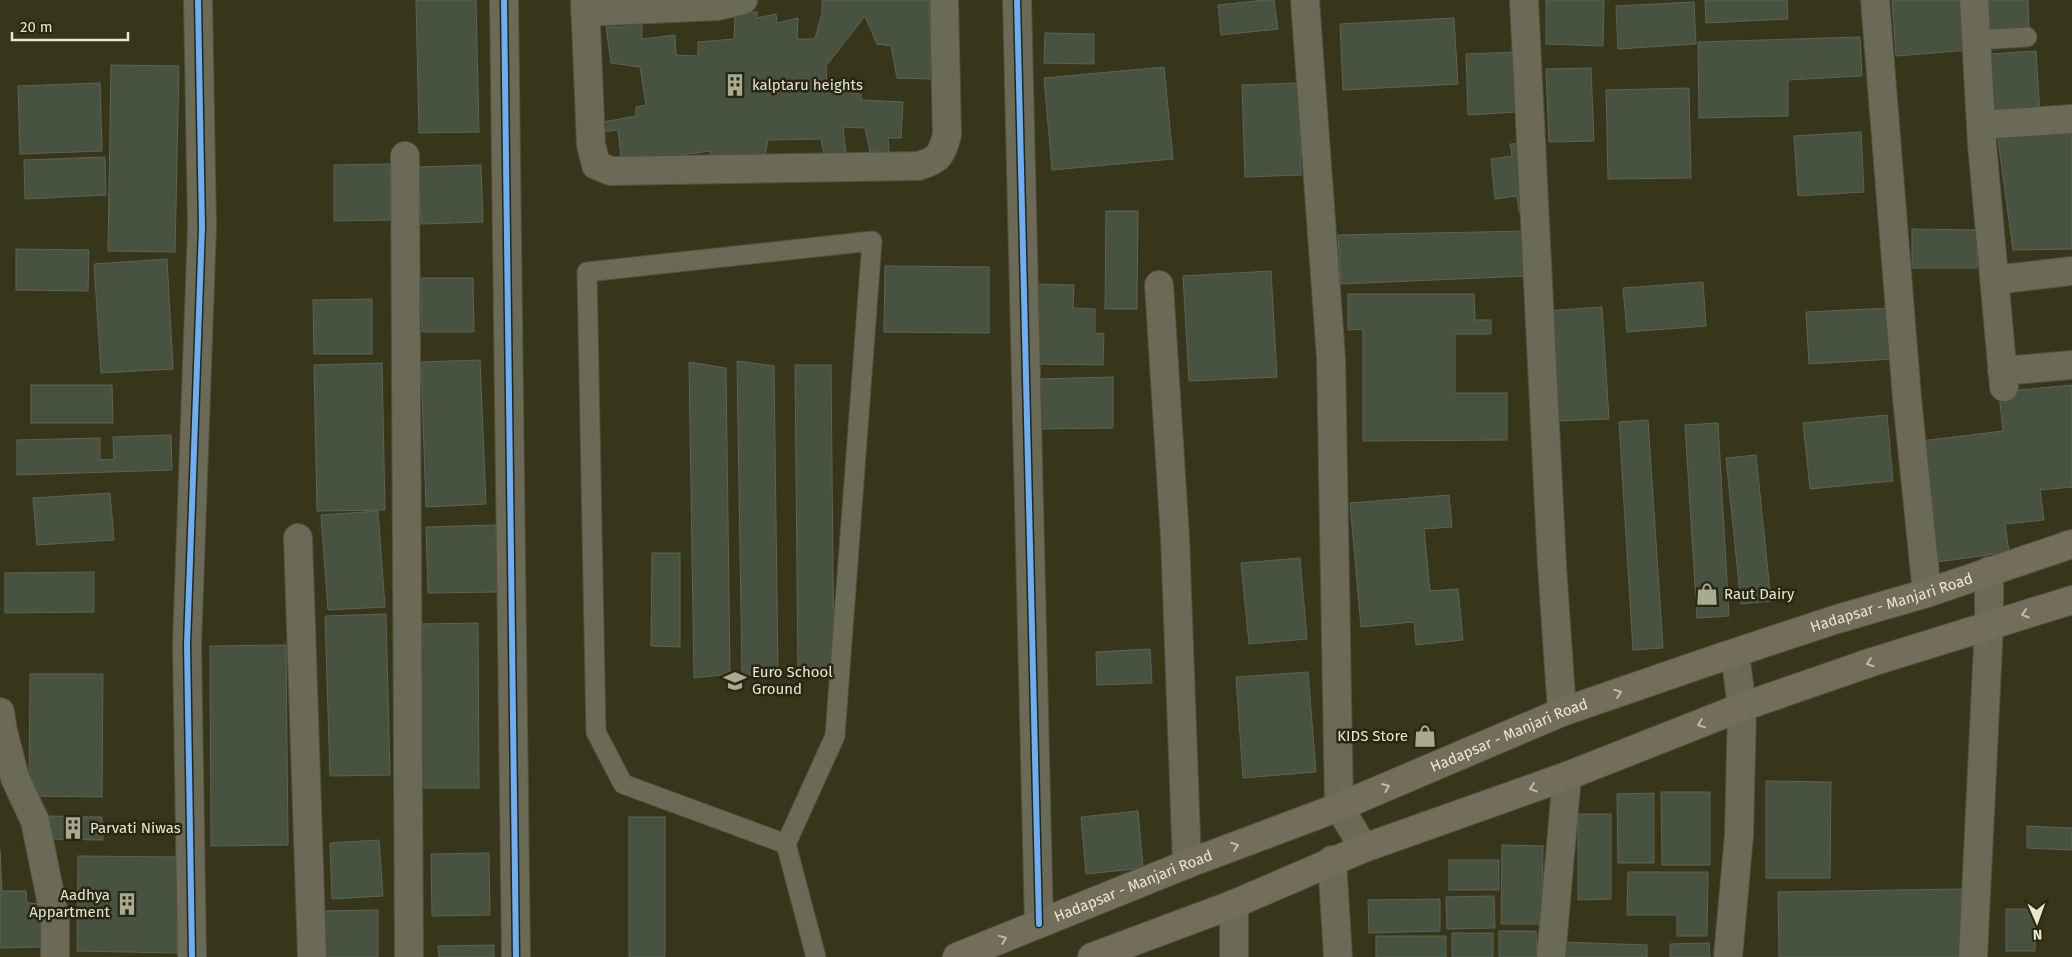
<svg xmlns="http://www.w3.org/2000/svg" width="2072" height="957" viewBox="0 0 2072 957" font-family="'Fira Sans',sans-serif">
<rect width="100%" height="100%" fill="#37361b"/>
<!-- building -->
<path fill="#485241" stroke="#5b6555" d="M 416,0 L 476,0 L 479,132 L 419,133 Z
M 822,0 L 928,0 L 931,37 L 943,60 L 930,60 L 930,79 L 897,78 L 891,46 L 877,44 L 865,16 L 826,66 L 827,91 L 861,94 L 861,100 L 903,102 L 901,138 L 888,138 L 889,152 L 870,152 L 865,128 L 843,127 L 847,161 L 825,162 L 821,139 L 768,140 L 764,161 L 711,160 L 710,151 L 674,156 L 674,164 L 622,166 L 618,130 L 603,132 L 603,122 L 636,116 L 636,107 L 646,105 L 640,67 L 611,63 L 606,27 L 624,27 L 624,19 L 642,17 L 642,39 L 675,35 L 676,55 L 698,56 L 698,42 L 734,39 L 735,13 L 757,12 L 757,18 L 776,14 L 777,23 L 798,18 L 797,39 L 815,39 L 822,13 Z
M 1264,0 L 1274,0 L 1278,29 L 1221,35 L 1218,5 Z
M 1546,0 L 1604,0 L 1603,46 L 1546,44 Z
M 1705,0 L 1787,0 L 1788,19 L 1706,23 Z
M 1892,0 L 1967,0 L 1970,50 L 1896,56 Z
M 1985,0 L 2028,0 L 2029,30 L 1986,30 Z
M 1694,2 L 1696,44 L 1618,49 L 1616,6 Z
M 1454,18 L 1458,84 L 1343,90 L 1340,24 Z
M 1045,33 L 1094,34 L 1094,64 L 1044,63 Z
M 1860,37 L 1862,76 L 1788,80 L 1788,116 L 1699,118 L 1698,42 Z
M 2036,51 L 2040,115 L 1994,117 L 1991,54 Z
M 1516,52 L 1516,112 L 1468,115 L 1466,54 Z
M 111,65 L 179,66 L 175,252 L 108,251 Z
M 1164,67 L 1173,159 L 1052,170 L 1044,78 Z
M 1591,68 L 1594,141 L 1549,142 L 1546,69 Z
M 100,83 L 102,151 L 20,154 L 18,86 Z
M 1299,83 L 1301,175 L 1245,177 L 1242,85 Z
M 1689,88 L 1691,178 L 1608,179 L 1606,90 Z
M 2072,128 L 2072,249 L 2013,250 L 1997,132 Z
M 1861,132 L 1864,192 L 1798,196 L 1794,136 Z
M 1526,143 L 1529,205 L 1519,212 L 1517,196 L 1495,199 L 1491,159 L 1512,156 L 1510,144 Z
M 105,157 L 106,195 L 25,199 L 24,160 Z
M 390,164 L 390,220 L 334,221 L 334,165 Z
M 481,165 L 483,222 L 421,224 L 419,167 Z
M 1106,211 L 1138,211 L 1137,309 L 1105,309 Z
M 1912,229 L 1977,230 L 1977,268 L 1912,268 Z
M 1526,231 L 1528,276 L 1341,284 L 1338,235 Z
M 16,249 L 89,250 L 88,291 L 16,290 Z
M 167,259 L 173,369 L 101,373 L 94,264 Z
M 885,266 L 989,267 L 989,333 L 884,332 Z
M 1271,271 L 1277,377 L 1189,381 L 1183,276 Z
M 421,278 L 473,278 L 474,332 L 422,332 Z
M 1703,282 L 1706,326 L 1627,332 L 1623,288 Z
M 1034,284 L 1074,285 L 1073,308 L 1095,309 L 1095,333 L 1104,334 L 1103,365 L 1033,364 Z
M 1348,294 L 1474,294 L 1475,320 L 1491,320 L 1491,334 L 1455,334 L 1455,393 L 1507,393 L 1507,440 L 1363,441 L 1363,329 L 1348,330 Z
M 372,299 L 372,354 L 314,354 L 313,300 Z
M 1602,307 L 1609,419 L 1557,421 L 1546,311 Z
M 1890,308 L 1893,359 L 1809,364 L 1806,312 Z
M 480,360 L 486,504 L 426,507 L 421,362 Z
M 737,361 L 774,366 L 778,673 L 742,676 Z
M 689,362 L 726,368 L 730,674 L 694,678 Z
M 382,363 L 385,510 L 317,511 L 314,365 Z
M 795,365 L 831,365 L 834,675 L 798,676 Z
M 1113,377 L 1113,428 L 1040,429 L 1039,379 Z
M 31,385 L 112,385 L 113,423 L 31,423 Z
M 2072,385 L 2072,487 L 2040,490 L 2044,520 L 2005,524 L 2009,552 L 1937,562 L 1921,441 L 2003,431 L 1999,392 Z
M 1887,415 L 1893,481 L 1810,489 L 1803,423 Z
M 1648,420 L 1663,648 L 1633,650 L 1619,422 Z
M 1718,423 L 1729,616 L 1697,618 L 1685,425 Z
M 171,435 L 172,470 L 17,475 L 17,440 L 100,438 L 100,460 L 114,459 L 113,437 Z
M 1756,455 L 1771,601 L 1741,604 L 1726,458 Z
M 110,493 L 114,540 L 37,545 L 33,498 Z
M 1449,495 L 1452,527 L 1424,529 L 1430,591 L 1458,589 L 1463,640 L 1416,645 L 1414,622 L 1361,627 L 1350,503 Z
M 378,511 L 385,607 L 328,610 L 321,515 Z
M 496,525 L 497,592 L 428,593 L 426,527 Z
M 652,553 L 680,553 L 680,647 L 651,646 Z
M 1300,558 L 1307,639 L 1249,644 L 1241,563 Z
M 94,572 L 94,612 L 5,613 L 5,573 Z
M 386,614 L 390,775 L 330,776 L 325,616 Z
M 478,623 L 479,788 L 422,788 L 421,624 Z
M 286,645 L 288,845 L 211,846 L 210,646 Z
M 1150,649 L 1152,683 L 1097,685 L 1096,652 Z
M 1308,672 L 1316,772 L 1243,778 L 1236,677 Z
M 30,674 L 103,674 L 102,797 L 29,796 Z
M 1766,781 L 1831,782 L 1830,878 L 1766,878 Z
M 1661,792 L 1710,792 L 1710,865 L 1662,865 Z
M 1654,793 L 1654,863 L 1618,863 L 1617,794 Z
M 1138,811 L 1143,868 L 1086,874 L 1081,817 Z
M 1578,814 L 1611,814 L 1611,899 L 1578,900 Z
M 43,816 L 102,817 L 103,840 L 43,839 Z
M 629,817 L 665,817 L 665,957 L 629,957 Z
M 2027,826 L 2072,828 L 2072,850 L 2027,848 Z
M 379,840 L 383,896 L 332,899 L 330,843 Z
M 1502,845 L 1543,846 L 1542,924 L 1501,924 Z
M 0,850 L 2,891 L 26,891 L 27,903 L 41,904 L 42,947 L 0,948 Z
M 489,853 L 490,915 L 432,916 L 431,854 Z
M 78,856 L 178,857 L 177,953 L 77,951 Z
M 1449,860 L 1499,860 L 1499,890 L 1449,890 Z
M 1628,872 L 1708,872 L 1707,936 L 1677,936 L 1677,915 L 1627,915 Z
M 1961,889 L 1962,957 L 1779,957 L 1778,892 Z
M 1494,896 L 1495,928 L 1447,929 L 1446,897 Z
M 1440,899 L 1440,931 L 1369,933 L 1368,900 Z
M 2006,909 L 2036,909 L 2035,951 L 2006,951 Z
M 378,910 L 378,957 L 319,957 L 319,911 Z
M 1499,931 L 1536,931 L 1537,957 L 1499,957 Z
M 1452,933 L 1493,933 L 1493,957 L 1452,957 Z
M 1376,936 L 1446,936 L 1446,957 L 1376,957 Z
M 1562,942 L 1647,945 L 1647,957 L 1561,957 Z
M 1709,943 L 1710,957 L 1670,957 L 1670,944 Z
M 494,945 L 494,957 L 439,957 L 438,946 Z"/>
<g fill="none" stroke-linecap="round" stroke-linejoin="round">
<defs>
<path id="service" d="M 1976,40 L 2027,37
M 786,844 L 623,784 L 596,732 L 587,272 L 872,241 L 835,736 L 786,844 L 816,957"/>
<path id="minor" d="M 504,0 L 516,957
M 585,0 L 591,145 L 596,165 L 611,171 L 918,166 C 939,160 941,156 947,135 L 944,0
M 1017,0 L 1039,924
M 1305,0 L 1331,358 L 1339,807 L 1364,848
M 1524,0 L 1552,566 L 1562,712
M 1875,0 L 1907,398 L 1927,593
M 1974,0 L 1982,144 L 2004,387
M 585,12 L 718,6 L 743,0
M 1981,125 L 2072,119
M 405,156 L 409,957
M 1994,280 L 2072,271
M 1159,285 L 1175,538 L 1187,864
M 2002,371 L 2072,365
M 298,538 L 312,957
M 0,712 L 3,731 L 15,778 L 35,821 L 55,919 L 55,957
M 1332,860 L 1338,957
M 192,957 L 187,644 L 202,227 L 198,0
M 1234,957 L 1234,904
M 1551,957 L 1567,776
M 1728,957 L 1739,835 L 1742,707 L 1735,654
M 1973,957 L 1989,625 L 1989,571"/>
<g id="primary">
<path id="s1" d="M 957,957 L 1187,864 L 1339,807 L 1562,712 L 1716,659 L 1834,620 L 1927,593 L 2072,544"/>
<path d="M 1092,957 L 1234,904 L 1364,848 L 1567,776 L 1742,707 L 1872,662 L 2072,600"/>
</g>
</defs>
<!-- service casing -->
<use href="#service" stroke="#52513d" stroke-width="21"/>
<!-- minor casing -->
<use href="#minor" stroke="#52513d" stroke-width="30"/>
<!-- primary casing -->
<use href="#primary" stroke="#52513d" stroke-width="30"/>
<!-- service -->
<use href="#service" stroke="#6a6a57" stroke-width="19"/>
<!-- minor -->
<use href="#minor" stroke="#6a6a57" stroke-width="28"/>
<!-- primary -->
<use href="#primary" stroke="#736d5b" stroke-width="28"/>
<defs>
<path id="cycleway" d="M 504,0 L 516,957
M 1017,0 L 1039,924
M 192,957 L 187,644 L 202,227 L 198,0"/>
</defs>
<!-- cycleway casing -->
<use href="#cycleway" stroke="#272713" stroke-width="9"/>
<!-- cycleway -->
<use href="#cycleway" stroke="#6dadf4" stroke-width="6"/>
</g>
<!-- one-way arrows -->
<defs><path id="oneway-chevron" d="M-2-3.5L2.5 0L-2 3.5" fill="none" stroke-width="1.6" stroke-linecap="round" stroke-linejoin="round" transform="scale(1.25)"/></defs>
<g stroke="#bfbda6">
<use href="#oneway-chevron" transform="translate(2025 614) rotate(163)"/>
<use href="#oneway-chevron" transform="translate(1870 663) rotate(161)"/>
<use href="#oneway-chevron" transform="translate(1618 693) rotate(-19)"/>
<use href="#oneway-chevron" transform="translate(1701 724) rotate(159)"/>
<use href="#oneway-chevron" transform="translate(1386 787) rotate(-23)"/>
<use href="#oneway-chevron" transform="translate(1533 788) rotate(161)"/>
<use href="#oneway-chevron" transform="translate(1235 846) rotate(-21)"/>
<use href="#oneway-chevron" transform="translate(1003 939) rotate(-22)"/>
</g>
<!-- icons -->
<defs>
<symbol id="building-bare" viewBox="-9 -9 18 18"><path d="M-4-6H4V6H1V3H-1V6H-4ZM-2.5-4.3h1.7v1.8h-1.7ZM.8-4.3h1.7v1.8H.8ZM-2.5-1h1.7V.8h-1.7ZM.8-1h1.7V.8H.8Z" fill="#aaaa90" stroke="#272713" stroke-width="2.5" paint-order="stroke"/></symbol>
<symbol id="shop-bare" viewBox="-9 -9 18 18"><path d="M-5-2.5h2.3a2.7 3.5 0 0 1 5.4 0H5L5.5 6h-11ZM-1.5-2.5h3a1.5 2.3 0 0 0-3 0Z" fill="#aaaa90" stroke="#272713" stroke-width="2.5" paint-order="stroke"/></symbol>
<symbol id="school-bare" viewBox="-9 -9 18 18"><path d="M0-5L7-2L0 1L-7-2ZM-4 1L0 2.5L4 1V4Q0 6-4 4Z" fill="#aaaa90" stroke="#272713" stroke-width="2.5" paint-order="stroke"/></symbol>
</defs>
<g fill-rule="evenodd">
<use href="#building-bare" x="719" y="69" width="32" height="32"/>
<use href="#shop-bare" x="1691" y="578" width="32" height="32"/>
<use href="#school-bare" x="719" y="665" width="32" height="32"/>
<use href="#shop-bare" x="1409" y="720" width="32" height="32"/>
<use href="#building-bare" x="57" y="812" width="32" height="32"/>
<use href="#building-bare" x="111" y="888" width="32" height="32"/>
</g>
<g text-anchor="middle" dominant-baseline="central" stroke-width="5" stroke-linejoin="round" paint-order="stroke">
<!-- poi labels -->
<g font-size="15" fill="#e8e8cf" stroke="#272713" text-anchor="start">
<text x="752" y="85">kalptaru heights</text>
<text x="1724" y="594">Raut Dairy</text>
<text x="752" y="672">Euro School<tspan x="752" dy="17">Ground</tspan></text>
<text x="1408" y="736" text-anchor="end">KIDS Store</text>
<text x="90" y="828">Parvati Niwas</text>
<text x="110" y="895" text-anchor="end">Aadhya<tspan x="110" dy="17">Appartment</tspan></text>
</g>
<!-- street labels -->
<g font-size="15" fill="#e8e8cf" stroke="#272713">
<text stroke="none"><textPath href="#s1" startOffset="1000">Hadapsar - Manjari Road</textPath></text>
<text stroke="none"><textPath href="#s1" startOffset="595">Hadapsar - Manjari Road</textPath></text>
<text stroke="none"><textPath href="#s1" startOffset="190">Hadapsar - Manjari Road</textPath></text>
</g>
</g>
<!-- north arrow -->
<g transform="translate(2037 922) rotate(178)" stroke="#272713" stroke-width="4" paint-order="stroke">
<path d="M0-4L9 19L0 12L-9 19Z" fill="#e8e8cf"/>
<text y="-8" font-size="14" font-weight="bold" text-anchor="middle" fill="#e8e8cf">N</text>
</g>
<!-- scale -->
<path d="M12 32v8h116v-8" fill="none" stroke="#e8e8cf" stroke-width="2.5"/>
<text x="20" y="32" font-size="15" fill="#e8e8cf" stroke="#272713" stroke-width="4" paint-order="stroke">20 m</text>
</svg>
